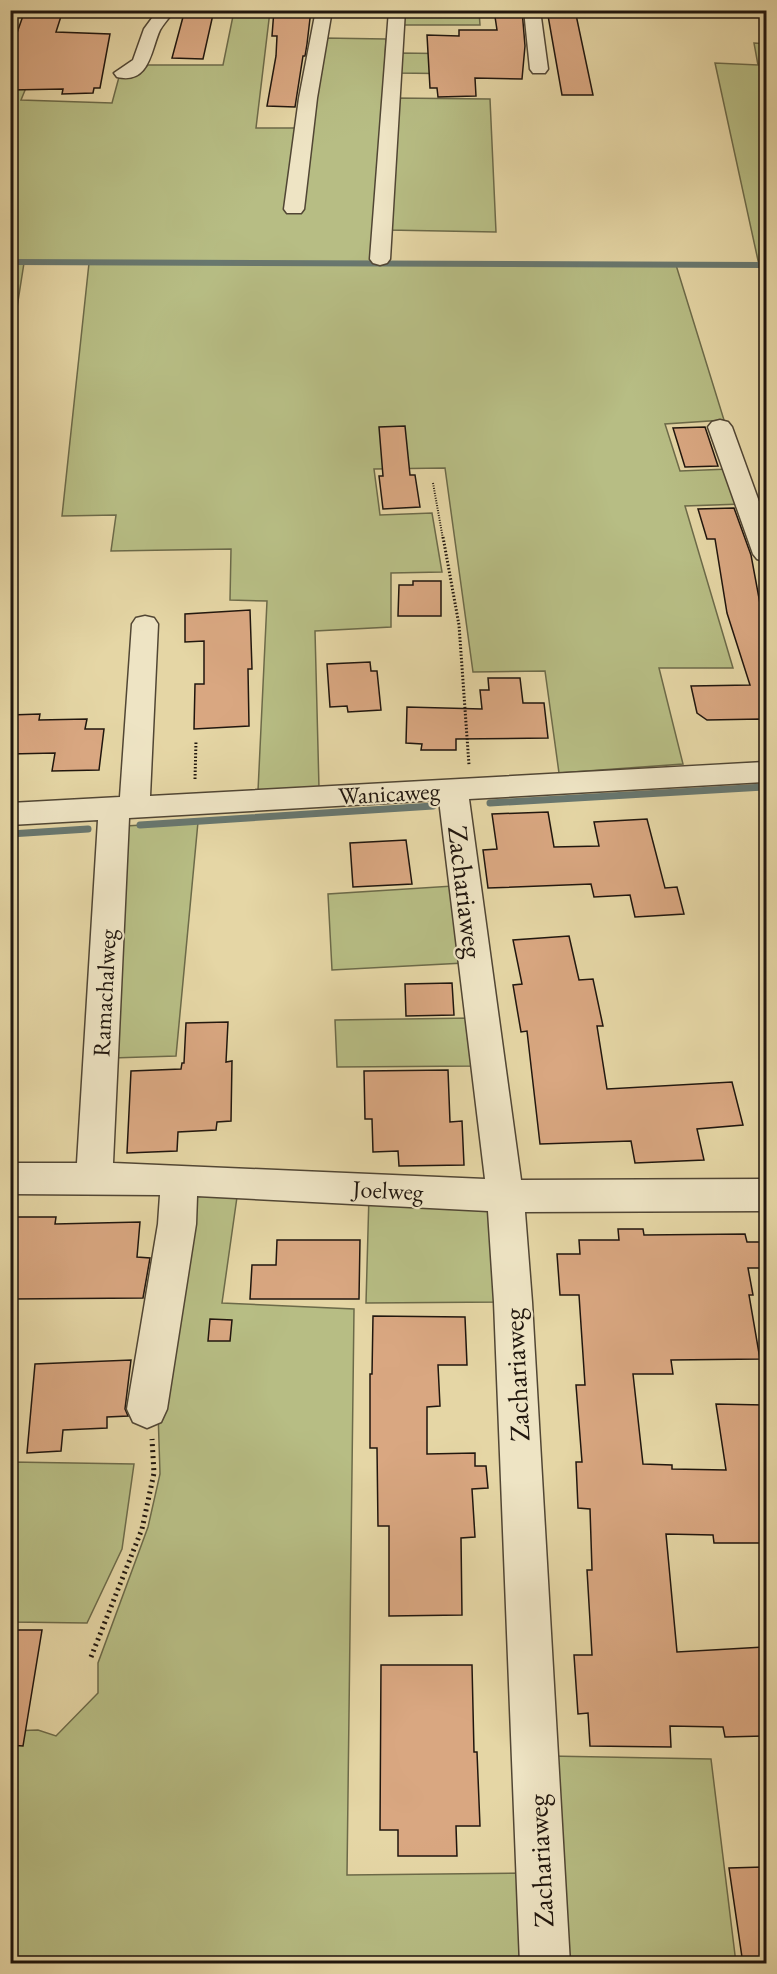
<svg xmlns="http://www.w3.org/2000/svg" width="777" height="1974" viewBox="0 0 777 1974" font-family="'EB Garamond',serif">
<rect width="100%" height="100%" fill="#e5d6a5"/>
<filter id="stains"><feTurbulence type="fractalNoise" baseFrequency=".00333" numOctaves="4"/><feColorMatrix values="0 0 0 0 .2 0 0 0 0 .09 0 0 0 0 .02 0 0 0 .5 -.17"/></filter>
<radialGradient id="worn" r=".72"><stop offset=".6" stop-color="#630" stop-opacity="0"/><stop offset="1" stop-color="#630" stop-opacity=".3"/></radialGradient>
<!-- green -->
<path fill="#b7bd84" stroke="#6c6a49" stroke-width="1.5" d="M 234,11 L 270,11 L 256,128 L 299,128 L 324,38 L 386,39 L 374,263 L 676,265 L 724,420 L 665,424 L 680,471 L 729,469 L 742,504 L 685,506 L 733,668 L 659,668 L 683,764 L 559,773 L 545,671 L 473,672 L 445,468 L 374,469 L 380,515 L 432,513 L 442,572 L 391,573 L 391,627 L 315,631 L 319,788 L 258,791 L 267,601 L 230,600 L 231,549 L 111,551 L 116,515 L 62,516 L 89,263 L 24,263 L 11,346 L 11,77 L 30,78 L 21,100 L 112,103 L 119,77 L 139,73 L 148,65 L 223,65 Z
M 398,11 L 479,11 L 480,25 L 397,25 Z
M 754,43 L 766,44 L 766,265 L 759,265 L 715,63 L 758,65 Z
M 397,53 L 477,54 L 477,74 L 395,73 Z
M 393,98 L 490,99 L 496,232 L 387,230 Z
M 198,822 L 176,1056 L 112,1058 L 125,826 Z
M 453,886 L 464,963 L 332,970 L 328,894 Z
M 472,1018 L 477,1066 L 337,1067 L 335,1020 Z
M 238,1190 L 222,1303 L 354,1309 L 347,1875 L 527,1873 L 531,1963 L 11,1963 L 10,1731 L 38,1730 L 56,1736 L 98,1693 L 98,1663 L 148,1527 L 160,1474 L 158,1411 L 185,1193 Z
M 369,1195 L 472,1198 L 495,1214 L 502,1302 L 366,1303 Z
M 11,1462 L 134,1464 L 122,1549 L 87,1623 L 11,1622 Z
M 549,1756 L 711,1759 L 736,1963 L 559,1963 Z"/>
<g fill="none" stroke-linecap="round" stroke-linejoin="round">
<!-- stream-far1 -->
<path stroke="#68776f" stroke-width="6" d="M 10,262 L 766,265"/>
<!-- stream -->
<path stroke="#68776f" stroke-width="7" d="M 490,803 L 766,787
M 140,825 L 433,806
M 10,834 L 88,829"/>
</g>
<!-- building -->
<path fill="#d9a781" stroke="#20160e" stroke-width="1.5" d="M 25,10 L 63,10 L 56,32 L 110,34 L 100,88 L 94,88 L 93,93 L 62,94 L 63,89 L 10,90 L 10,53 Z
M 191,10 L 214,10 L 203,59 L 172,58 L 183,17 Z
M 274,10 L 311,10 L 307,44 L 305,56 L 303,56 L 295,107 L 267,106 L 276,56 L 277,36 L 272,36 Z
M 494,10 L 522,10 L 525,46 L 522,79 L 475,78 L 476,96 L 438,97 L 437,88 L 430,88 L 427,35 L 459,36 L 459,30 L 497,30 Z
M 547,10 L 575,10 L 593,95 L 562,95 Z
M 405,426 L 410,475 L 415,475 L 420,507 L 383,509 L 379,476 L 383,476 L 379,427 Z
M 705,427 L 718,466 L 685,467 L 673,428 Z
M 734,508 L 751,555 L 761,609 L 766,609 L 766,721 L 761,722 L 761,719 L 707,720 L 697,713 L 691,686 L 750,685 L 727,613 L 715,539 L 707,539 L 698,509 Z
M 413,581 L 441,581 L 441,616 L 398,616 L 399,585 L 413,585 Z
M 250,610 L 252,669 L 248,669 L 249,726 L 194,729 L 195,684 L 204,684 L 204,641 L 185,642 L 185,614 Z
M 370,662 L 371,671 L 377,671 L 381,710 L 348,712 L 347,706 L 330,707 L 327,664 Z
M 488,678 L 520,678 L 523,703 L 544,703 L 548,738 L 456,739 L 456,750 L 421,750 L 422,744 L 406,743 L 407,707 L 482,709 L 480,690 L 489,690 Z
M 40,714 L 39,720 L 87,719 L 85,729 L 104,729 L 99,770 L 52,771 L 55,753 L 10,754 L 10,715 Z
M 548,812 L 554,847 L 599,846 L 594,822 L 647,819 L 665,888 L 677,887 L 684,914 L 635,917 L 630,895 L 594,897 L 591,884 L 488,888 L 483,850 L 497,849 L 492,814 Z
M 406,840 L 412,884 L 353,887 L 350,843 Z
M 569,936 L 579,980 L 593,979 L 603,1026 L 597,1026 L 607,1089 L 732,1082 L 743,1125 L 697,1129 L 704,1160 L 635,1163 L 631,1141 L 540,1144 L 527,1031 L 521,1032 L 513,985 L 522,984 L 513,940 Z
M 452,983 L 454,1015 L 406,1016 L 405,984 Z
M 228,1022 L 226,1062 L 232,1061 L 231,1121 L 217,1122 L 216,1130 L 178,1132 L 177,1151 L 127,1153 L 131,1071 L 181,1069 L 182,1063 L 184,1063 L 186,1023 Z
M 448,1070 L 450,1122 L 462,1121 L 464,1165 L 399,1166 L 398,1151 L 373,1152 L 372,1119 L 365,1119 L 364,1071 Z
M 10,1217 L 56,1217 L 55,1224 L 140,1222 L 137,1257 L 150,1258 L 143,1298 L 10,1299 Z
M 618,1229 L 643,1229 L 644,1235 L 745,1234 L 747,1242 L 764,1242 L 766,1268 L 748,1268 L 753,1295 L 749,1295 L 760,1359 L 671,1360 L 673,1374 L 633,1374 L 643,1464 L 672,1465 L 672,1469 L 726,1470 L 716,1404 L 766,1405 L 766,1543 L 714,1543 L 713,1535 L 666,1534 L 677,1652 L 766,1647 L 766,1736 L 725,1737 L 723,1727 L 670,1726 L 671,1747 L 590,1746 L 588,1713 L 578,1714 L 574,1655 L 592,1655 L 587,1570 L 592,1570 L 590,1509 L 578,1508 L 576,1462 L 582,1462 L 576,1385 L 585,1385 L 579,1295 L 560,1295 L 557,1254 L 580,1254 L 579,1240 L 619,1240 Z
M 277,1240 L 360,1240 L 359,1299 L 250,1299 L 252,1265 L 276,1265 Z
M 373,1316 L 465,1317 L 467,1365 L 438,1365 L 440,1406 L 427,1407 L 427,1454 L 475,1453 L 475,1466 L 486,1466 L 488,1488 L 472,1489 L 475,1537 L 461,1538 L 462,1615 L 389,1616 L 389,1526 L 378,1526 L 377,1448 L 370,1448 L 370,1374 L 372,1374 Z
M 210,1319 L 232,1320 L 230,1341 L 208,1341 Z
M 131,1360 L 125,1409 L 128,1416 L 107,1417 L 107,1428 L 63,1430 L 61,1451 L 27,1453 L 35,1364 Z
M 10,1630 L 42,1630 L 23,1746 L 10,1745 Z
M 381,1665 L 472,1665 L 474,1752 L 477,1752 L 480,1826 L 456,1826 L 457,1856 L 398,1856 L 398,1830 L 380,1830 Z
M 766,1867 L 766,1964 L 743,1964 L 729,1868 Z"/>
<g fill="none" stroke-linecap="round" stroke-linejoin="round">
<defs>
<path id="minor" d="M 158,10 L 175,10 C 170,17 164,23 160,30 C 151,49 150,85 117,77 L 114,73 L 133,60 L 144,29 Z
M 316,10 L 332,10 L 317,98 L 304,209 L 301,213 L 287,213 L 284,209 L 299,98 Z
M 389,10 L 405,10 L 390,259 L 387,263 L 380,265 L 373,263 L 370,259 Z
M 524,10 L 540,10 L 548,69 L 545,73 L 533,73 L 530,69 Z
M 720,420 L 728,422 L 732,427 L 766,521 L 766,562 L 757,559 L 753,554 L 708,427 L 712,422 Z
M 145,616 L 154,618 L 158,624 L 150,796 L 766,762 L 766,782 L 469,799 L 521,1180 L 766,1179 L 766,1211 L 525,1212 L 532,1302 L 570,1964 L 520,1964 L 494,1302 L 488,1211 L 197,1196 L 196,1224 L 167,1409 L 161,1422 L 147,1428 L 133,1422 L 127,1409 L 158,1224 L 160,1195 L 10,1194 L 10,1163 L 77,1163 L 98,820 L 10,825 L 10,803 L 120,797 L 132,624 L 136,618 ZM 439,800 L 485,1179 L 113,1163 L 129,818 Z"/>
</defs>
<!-- minor casing -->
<use href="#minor" stroke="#514634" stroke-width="3"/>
<!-- path-far2 -->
<path stroke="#20160e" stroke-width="2" stroke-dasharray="1 1.5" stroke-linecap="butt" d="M 10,13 L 12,10
M 433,483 L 443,539"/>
<!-- path-far1 -->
<path stroke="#20160e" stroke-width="3" stroke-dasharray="1.5 2" stroke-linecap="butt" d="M 443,537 L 459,625 L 469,765
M 195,779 L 196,741"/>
<!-- path -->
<path stroke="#20160e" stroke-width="5" stroke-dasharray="2 4" stroke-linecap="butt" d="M 91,1657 L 142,1529 L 154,1473 L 152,1439"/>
<!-- minor -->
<use href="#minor" fill="#eee4c4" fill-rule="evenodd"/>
</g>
<g text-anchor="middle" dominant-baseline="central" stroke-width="4.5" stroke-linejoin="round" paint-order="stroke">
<!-- street labels -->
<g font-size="24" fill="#20160e" stroke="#eee4c4">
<text transform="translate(389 793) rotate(-3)">Wanicaweg</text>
<text transform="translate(104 993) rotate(-87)">Ramachalweg</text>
<text transform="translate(388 1190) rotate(3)">Joelweg</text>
</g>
<!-- near-street labels -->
<g font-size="28" fill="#20160e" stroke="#eee4c4">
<text transform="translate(466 892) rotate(83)">Zachariaweg</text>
<text transform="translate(516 1375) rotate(-93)">Zachariaweg</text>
<text transform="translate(540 1861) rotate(-93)">Zachariaweg</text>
</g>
</g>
<!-- margin -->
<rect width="777" height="1974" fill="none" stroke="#e5d6a5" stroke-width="36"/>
<rect x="12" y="12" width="753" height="1950" fill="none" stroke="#20160e" stroke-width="3"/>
<rect x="18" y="18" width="741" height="1938" fill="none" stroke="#20160e" stroke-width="1.5"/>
<rect width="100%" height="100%" filter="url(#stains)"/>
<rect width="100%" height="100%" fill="url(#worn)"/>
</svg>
